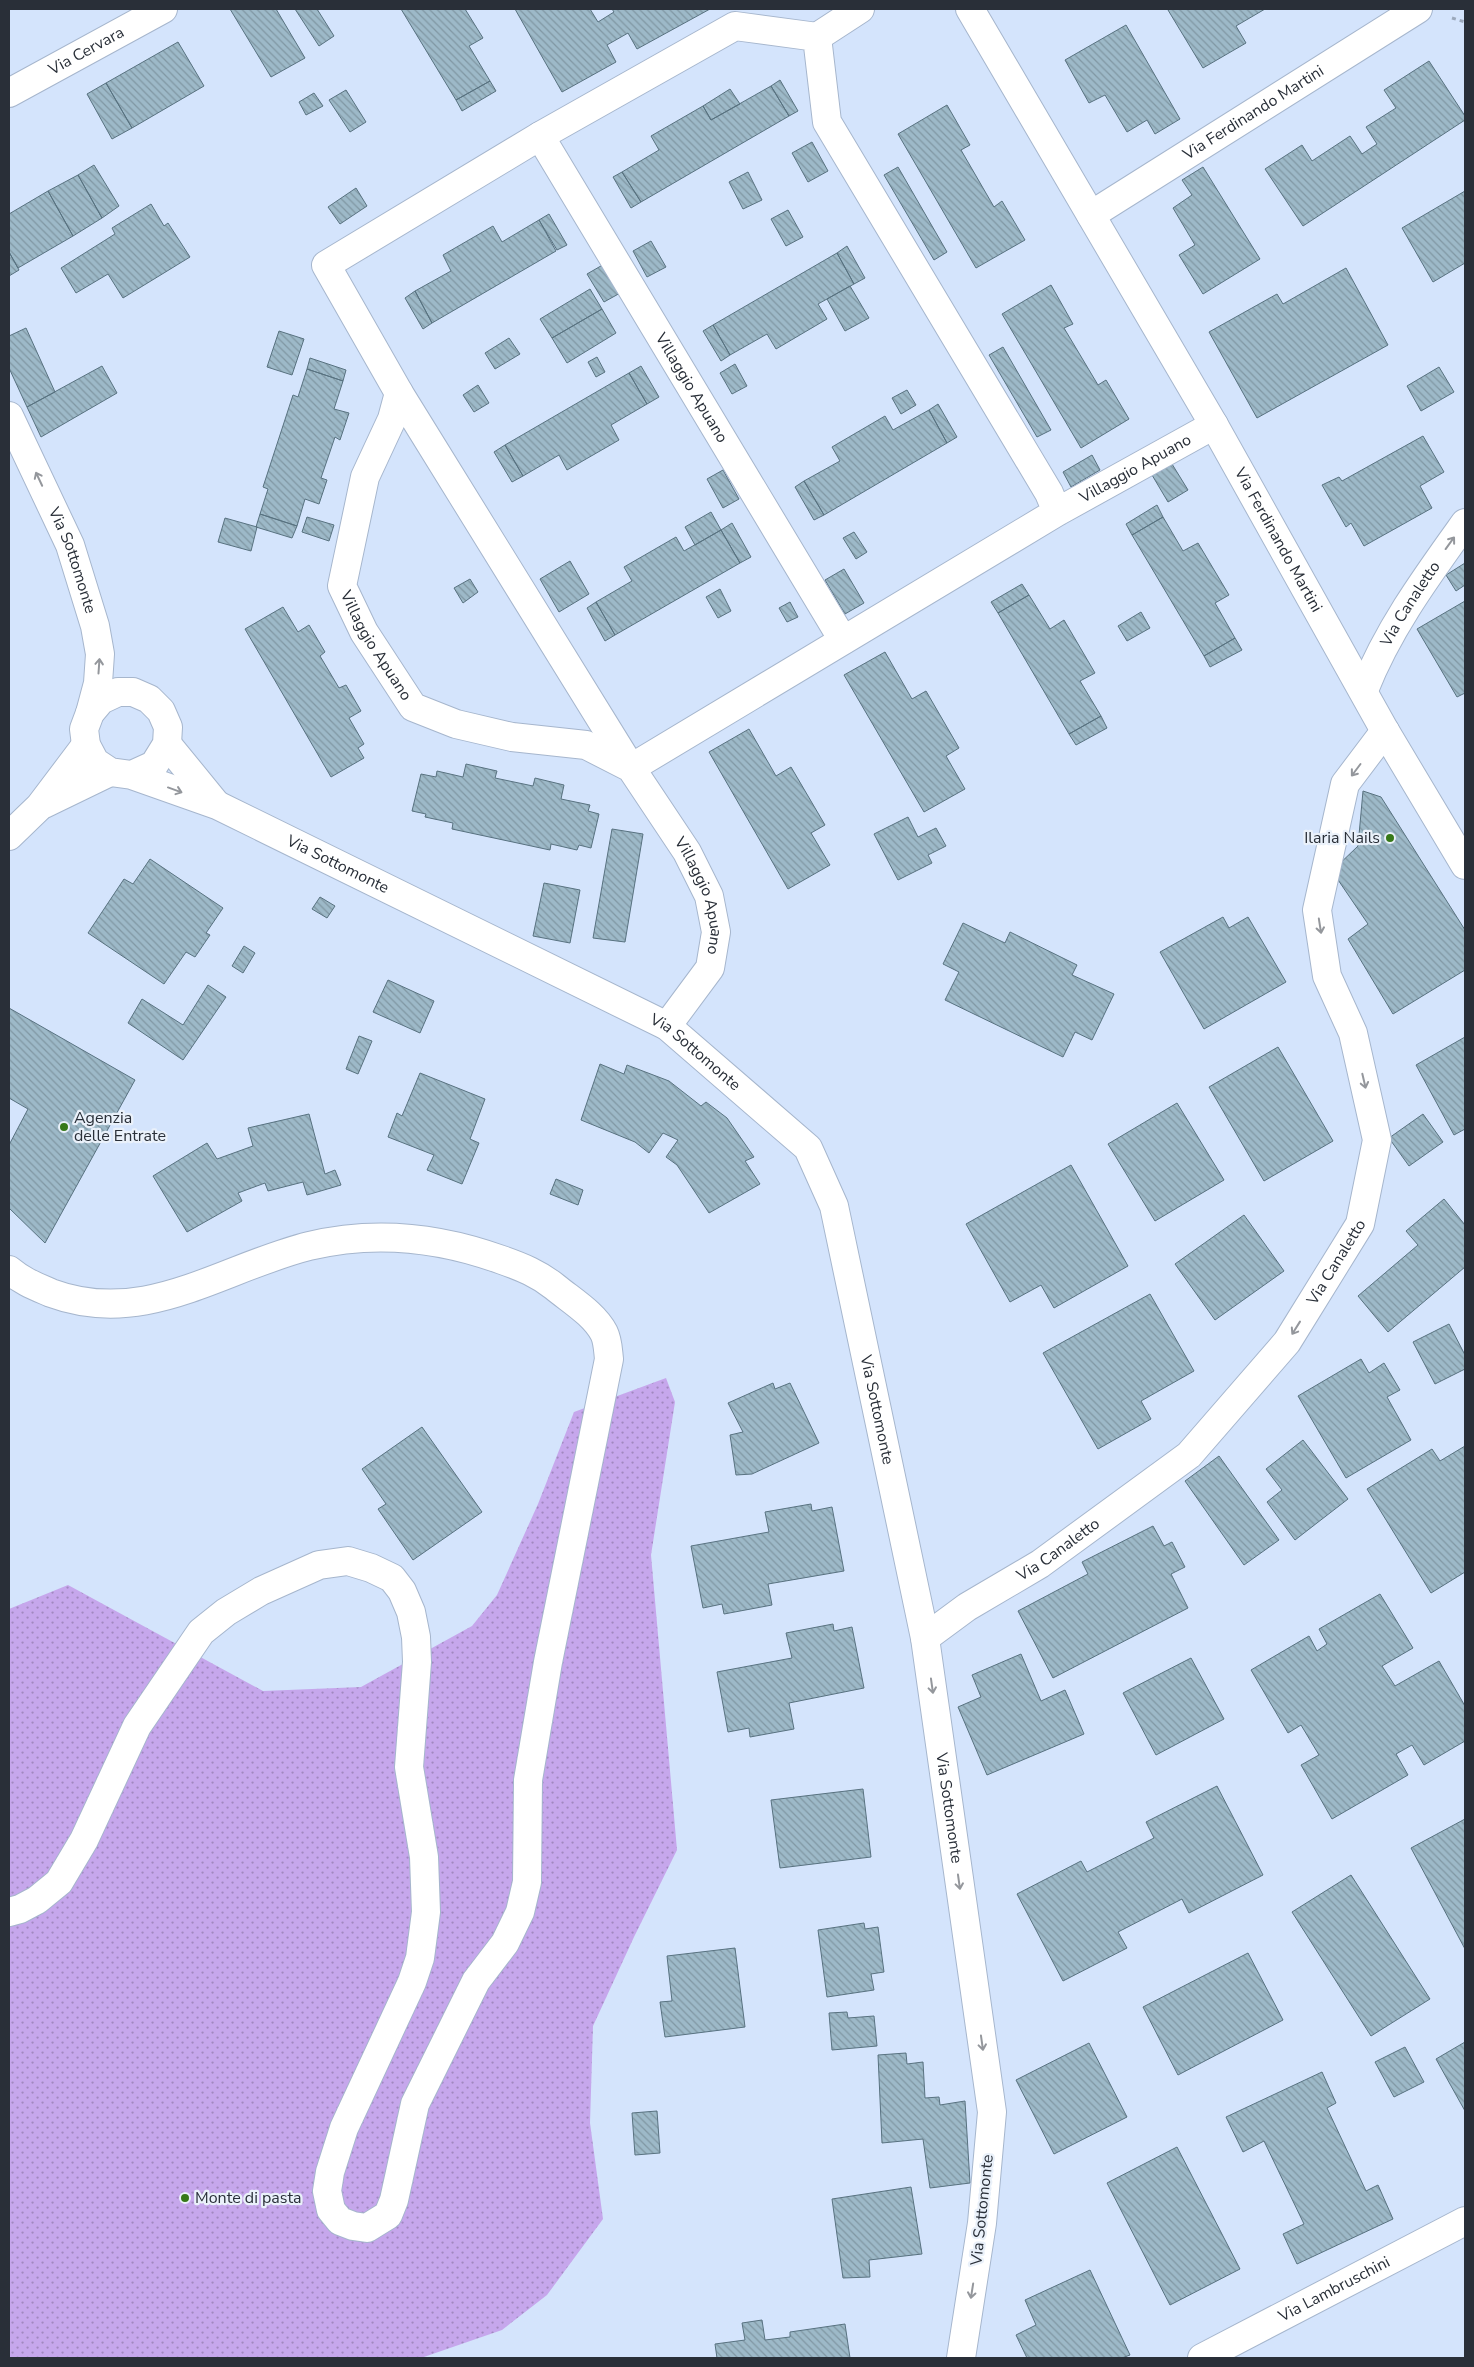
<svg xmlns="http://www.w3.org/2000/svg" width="1474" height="2367" viewBox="0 0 1474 2367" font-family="'Nunito Sans',sans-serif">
<defs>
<pattern id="grass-dots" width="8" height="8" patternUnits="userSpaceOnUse" patternTransform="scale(1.25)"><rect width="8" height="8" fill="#c6a7ec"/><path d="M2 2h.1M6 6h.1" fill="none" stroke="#a188c0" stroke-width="1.8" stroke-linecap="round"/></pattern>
<pattern id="building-back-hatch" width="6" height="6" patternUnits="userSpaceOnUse" patternTransform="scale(1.25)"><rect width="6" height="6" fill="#9db9c8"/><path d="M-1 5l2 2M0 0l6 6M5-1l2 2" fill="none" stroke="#8097a3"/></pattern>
</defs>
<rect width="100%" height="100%" fill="#d4e4fc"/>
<!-- grass -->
<path fill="url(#grass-dots)" d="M 666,1378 L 675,1402 L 651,1555 L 677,1850 L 634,1937 L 593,2026 L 590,2123 L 603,2219 L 547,2295 L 502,2330 L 421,2358 L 9,2358 L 9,1609 L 68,1585 L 263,1691 L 361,1687 L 472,1626 L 497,1595 L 538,1504 L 574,1412 Z"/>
<!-- building -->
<path fill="url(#building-back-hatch)" stroke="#587280" d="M 230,9 L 276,9 L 305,58 L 271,77 Z
M 295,9 L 317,9 L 334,36 L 319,46 Z
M 401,9 L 465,9 L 483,38 L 469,46 L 490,81 L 456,100 Z
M 515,9 L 590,9 L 598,22 L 614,12 L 612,9 L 710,9 L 637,49 L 628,33 L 607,45 L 616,62 L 562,92 Z
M 1171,9 L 1265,9 L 1236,26 L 1246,43 L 1203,68 L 1168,10 Z
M 1126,25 L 1180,119 L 1155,134 L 1147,120 L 1127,132 L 1105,95 L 1089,103 L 1065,60 Z
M 178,42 L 204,86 L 132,128 L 106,83 Z
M 1429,61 L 1465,116 L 1465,120 L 1303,226 L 1265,169 L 1302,145 L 1312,161 L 1350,136 L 1362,154 L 1377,144 L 1366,127 L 1396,108 L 1384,90 Z
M 780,80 L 798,111 L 789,116 L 771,86 Z
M 490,81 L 496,91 L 462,111 L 456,100 Z
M 106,83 L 132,128 L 112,139 L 87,94 Z
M 771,86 L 789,116 L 641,202 L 622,172 L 659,150 L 651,136 L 703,106 L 711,120 Z
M 730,89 L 740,104 L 711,120 L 703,106 Z
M 346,90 L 366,122 L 350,132 L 329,100 Z
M 314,93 L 323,106 L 306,115 L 299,102 Z
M 947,105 L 970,145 L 961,150 L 994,207 L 1002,201 L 1025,240 L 976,268 L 898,134 Z
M 812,142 L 828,171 L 808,182 L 792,153 Z
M 94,165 L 119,206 L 102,218 L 78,175 Z
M 898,167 L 947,252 L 934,260 L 884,175 Z
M 1203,167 L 1260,259 L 1203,294 L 1179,255 L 1195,245 L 1173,208 L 1192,195 L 1182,180 Z
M 622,172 L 641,202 L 631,208 L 613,177 Z
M 748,172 L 762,200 L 743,209 L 729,182 Z
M 78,175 L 102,218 L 73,236 L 48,191 Z
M 356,188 L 367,206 L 340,224 L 328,207 Z
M 48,191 L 73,236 L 18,268 L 9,252 L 9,214 Z
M 1465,191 L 1465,263 L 1433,282 L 1402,228 Z
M 151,204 L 164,226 L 168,223 L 190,257 L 123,298 L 108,274 L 76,293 L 61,268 L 115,234 L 112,228 Z
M 788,210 L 803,237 L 786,246 L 771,219 Z
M 549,214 L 567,245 L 557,250 L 539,220 Z
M 539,220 L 556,251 L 432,323 L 415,291 L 451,271 L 443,255 L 493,226 L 502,242 Z
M 651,241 L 666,267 L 647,277 L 633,251 Z
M 847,246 L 865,278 L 854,284 L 837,253 Z
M 9,252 L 19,270 L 9,276 Z
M 837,253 L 854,284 L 818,304 L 827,319 L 776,349 L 767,334 L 730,355 L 713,325 Z
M 606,263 L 622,292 L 604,302 L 587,274 Z
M 1346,268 L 1388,345 L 1257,418 L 1209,332 L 1277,294 L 1283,304 Z
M 1051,285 L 1073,324 L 1064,328 L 1098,385 L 1106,380 L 1129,419 L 1081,448 L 1002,314 Z
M 850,286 L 869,318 L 845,331 L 827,299 Z
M 590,289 L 602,309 L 552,338 L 540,319 Z
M 415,291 L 432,323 L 423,329 L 405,298 Z
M 602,309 L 616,333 L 567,363 L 552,338 Z
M 713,325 L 730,355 L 721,361 L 703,331 Z
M 26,328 L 55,392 L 27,407 L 9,368 L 9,336 Z
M 279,331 L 304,339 L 292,375 L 267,367 Z
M 509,338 L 520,354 L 495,369 L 485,353 Z
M 1003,347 L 1051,430 L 1037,437 L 989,355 Z
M 597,357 L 605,372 L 596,377 L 588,362 Z
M 310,358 L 346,370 L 343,381 L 307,369 Z
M 735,364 L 747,386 L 732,394 L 720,373 Z
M 102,366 L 117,393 L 41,437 L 27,407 Z
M 641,366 L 659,397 L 647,404 L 629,373 Z
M 1439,367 L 1454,392 L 1421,411 L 1407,386 Z
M 307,369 L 343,381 L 334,409 L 349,413 L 340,440 L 335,437 L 321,478 L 327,480 L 319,504 L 305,499 L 297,526 L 260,514 L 268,489 L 263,487 L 293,395 L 298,397 Z
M 629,373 L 647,404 L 611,425 L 619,440 L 567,470 L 559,455 L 523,476 L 505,445 Z
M 478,385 L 489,403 L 474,412 L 463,395 Z
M 907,390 L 916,405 L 901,414 L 892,398 Z
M 938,404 L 957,437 L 947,443 L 929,410 Z
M 929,410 L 947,443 L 824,515 L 804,481 L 840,461 L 832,447 L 885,416 L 893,430 Z
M 1423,436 L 1444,472 L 1420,486 L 1432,508 L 1364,546 L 1351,523 L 1346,527 L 1322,485 L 1339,477 L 1342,481 Z
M 505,445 L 523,476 L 512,482 L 494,452 Z
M 1092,455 L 1100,470 L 1071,487 L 1063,472 Z
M 1172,464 L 1188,490 L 1168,502 L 1152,475 Z
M 723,470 L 739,499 L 723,508 L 707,479 Z
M 804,481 L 824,515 L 814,520 L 795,487 Z
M 1157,505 L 1163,517 L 1132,535 L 1126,524 Z
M 711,512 L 721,530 L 695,545 L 685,527 Z
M 260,514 L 297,526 L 292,538 L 256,527 Z
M 307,517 L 334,525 L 329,541 L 302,532 Z
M 1163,517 L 1183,551 L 1198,543 L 1229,595 L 1215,603 L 1235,638 L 1204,656 L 1132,535 Z
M 225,518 L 257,527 L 251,551 L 218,542 Z
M 732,523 L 751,557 L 740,563 L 721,530 Z
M 721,530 L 740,563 L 615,635 L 596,602 L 632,581 L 624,567 L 676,537 L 684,551 Z
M 854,532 L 867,552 L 856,559 L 843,538 Z
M 570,561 L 589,594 L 559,612 L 540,579 Z
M 1465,563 L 1465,585 L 1456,591 L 1446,575 Z
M 844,569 L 864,603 L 845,614 L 825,580 Z
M 470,579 L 478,592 L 463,603 L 454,588 Z
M 1022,584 L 1029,595 L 998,613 L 991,602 Z
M 720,589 L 731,611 L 718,618 L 706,597 Z
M 1029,595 L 1050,629 L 1064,620 L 1095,673 L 1080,681 L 1101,716 L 1069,734 L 998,613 Z
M 1465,601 L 1465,693 L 1457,697 L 1417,629 Z
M 596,602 L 615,635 L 605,641 L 587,608 Z
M 790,602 L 798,617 L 787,622 L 779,608 Z
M 283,607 L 298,632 L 309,625 L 325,652 L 320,656 L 339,688 L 346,685 L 361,711 L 349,718 L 364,744 L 358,748 L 364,758 L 331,777 L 245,629 Z
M 1141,612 L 1150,628 L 1127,641 L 1118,626 Z
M 1235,638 L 1242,650 L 1210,667 L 1204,656 Z
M 885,652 L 912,699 L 926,691 L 959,748 L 946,756 L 965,789 L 924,812 L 844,675 Z
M 1101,716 L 1107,728 L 1076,745 L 1069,734 Z
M 749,729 L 776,776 L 791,767 L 825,825 L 811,833 L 830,865 L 788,889 L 709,752 Z
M 466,764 L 497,771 L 495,778 L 533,786 L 535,778 L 564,785 L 561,799 L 590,805 L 588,811 L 599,814 L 591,848 L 579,845 L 577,850 L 551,844 L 550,850 L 452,829 L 453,823 L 425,817 L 426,814 L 412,811 L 421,774 L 436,777 L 437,771 L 463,777 Z
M 1363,791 L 1381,797 L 1465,930 L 1465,970 L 1393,1014 L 1348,939 L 1368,924 L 1332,871 L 1358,846 Z
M 908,817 L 918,837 L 936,828 L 946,846 L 928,855 L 932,863 L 898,880 L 874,834 Z
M 612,829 L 643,834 L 625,942 L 593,938 Z
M 150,859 L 223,908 L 206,933 L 210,935 L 195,957 L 186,952 L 164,984 L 88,933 L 124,879 L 133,884 Z
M 544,883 L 580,890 L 570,943 L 533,936 Z
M 320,897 L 335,906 L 327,918 L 312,909 Z
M 1223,917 L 1229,928 L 1248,917 L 1286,982 L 1204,1029 L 1160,952 Z
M 963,923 L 1005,943 L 1010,932 L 1077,965 L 1072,975 L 1114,994 L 1092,1040 L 1075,1032 L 1063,1057 L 945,1000 L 959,972 L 943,964 Z
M 244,946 L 255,953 L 243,973 L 232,966 Z
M 388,980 L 434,1001 L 420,1033 L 373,1012 Z
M 208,985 L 226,997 L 183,1060 L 128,1023 L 142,999 L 183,1025 Z
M 9,1008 L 135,1080 L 45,1243 L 9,1208 L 9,1145 L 28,1109 L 9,1098 Z
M 359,1036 L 372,1041 L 358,1074 L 346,1069 Z
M 1465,1037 L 1465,1129 L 1454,1135 L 1416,1065 Z
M 1278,1047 L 1333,1141 L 1264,1181 L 1209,1087 Z
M 600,1064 L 624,1074 L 627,1065 L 669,1081 L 701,1106 L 706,1102 L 727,1118 L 754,1157 L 745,1161 L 760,1184 L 709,1213 L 677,1165 L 666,1157 L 678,1140 L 663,1133 L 649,1153 L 635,1142 L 581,1120 Z
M 420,1073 L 485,1099 L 470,1139 L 479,1143 L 462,1184 L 427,1170 L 434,1155 L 388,1137 L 397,1113 L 402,1116 Z
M 1177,1103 L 1224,1180 L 1155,1221 L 1108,1144 Z
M 309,1114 L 325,1174 L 335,1170 L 341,1185 L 307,1195 L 303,1182 L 268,1191 L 265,1183 L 238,1193 L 242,1201 L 187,1232 L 153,1176 L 207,1143 L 217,1159 L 253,1146 L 248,1128 Z
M 1423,1114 L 1443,1142 L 1409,1166 L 1389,1138 Z
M 1071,1165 L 1128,1266 L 1054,1308 L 1041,1285 L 1010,1302 L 966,1224 Z
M 556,1179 L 583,1190 L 578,1205 L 550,1194 Z
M 1444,1199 L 1465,1225 L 1465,1267 L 1388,1332 L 1358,1296 L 1418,1245 L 1406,1231 Z
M 1244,1215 L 1284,1271 L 1215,1320 L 1175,1264 Z
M 1150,1294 L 1194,1371 L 1141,1401 L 1151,1419 L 1098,1449 L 1043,1353 Z
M 1449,1324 L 1465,1355 L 1465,1369 L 1435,1384 L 1413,1342 Z
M 1361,1359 L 1369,1373 L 1384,1363 L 1400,1390 L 1387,1397 L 1411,1440 L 1346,1478 L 1298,1396 Z
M 773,1383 L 775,1389 L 790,1383 L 819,1443 L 752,1474 L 736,1475 L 730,1435 L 743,1432 L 728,1403 Z
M 422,1427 L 482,1512 L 413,1560 L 378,1509 L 386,1504 L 362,1469 Z
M 1303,1440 L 1348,1499 L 1295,1540 L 1267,1502 L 1282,1490 L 1266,1469 Z
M 1465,1446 L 1465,1572 L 1431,1593 L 1367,1489 L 1432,1449 L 1440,1461 Z
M 1219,1456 L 1279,1540 L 1244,1565 L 1185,1481 Z
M 811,1504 L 812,1511 L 832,1507 L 844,1571 L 768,1584 L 772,1605 L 724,1614 L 722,1604 L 703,1608 L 691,1546 L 769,1532 L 765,1512 Z
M 1153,1526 L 1164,1546 L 1172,1542 L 1185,1567 L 1171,1574 L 1188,1608 L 1053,1678 L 1018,1611 L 1088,1574 L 1082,1562 Z
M 1380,1594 L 1413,1648 L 1382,1666 L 1395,1686 L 1439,1661 L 1465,1706 L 1465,1741 L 1424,1765 L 1412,1745 L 1396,1754 L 1408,1775 L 1332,1819 L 1301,1765 L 1319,1755 L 1301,1725 L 1288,1733 L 1251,1670 L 1309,1636 L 1317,1651 L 1327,1644 L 1319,1629 Z
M 833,1624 L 834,1631 L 852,1627 L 864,1688 L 789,1703 L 794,1729 L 750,1737 L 749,1728 L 728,1732 L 717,1672 L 792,1658 L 786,1633 Z
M 1021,1654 L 1041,1701 L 1065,1690 L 1084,1734 L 987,1775 L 958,1707 L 981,1697 L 972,1675 Z
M 1191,1658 L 1224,1719 L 1156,1755 L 1123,1693 Z
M 1217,1786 L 1263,1875 L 1189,1913 L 1182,1899 L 1118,1932 L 1127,1948 L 1063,1981 L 1017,1894 L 1081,1861 L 1087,1872 L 1154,1838 L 1146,1822 Z
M 863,1789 L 871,1857 L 780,1868 L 771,1800 Z
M 1465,1819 L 1465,1949 L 1411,1848 Z
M 1351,1875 L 1430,1999 L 1371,2036 L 1292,1912 Z
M 864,1923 L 865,1929 L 878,1927 L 884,1972 L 871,1974 L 874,1990 L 827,1997 L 818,1930 Z
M 735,1948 L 745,2027 L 665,2037 L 660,2002 L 672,2001 L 667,1956 Z
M 1248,1953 L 1283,2020 L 1178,2075 L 1143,2007 Z
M 847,2012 L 848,2018 L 874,2016 L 877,2046 L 832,2050 L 829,2013 Z
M 1465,2042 L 1465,2111 L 1436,2059 Z
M 1089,2043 L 1127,2117 L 1054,2154 L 1016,2080 Z
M 1405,2047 L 1424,2082 L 1394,2097 L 1375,2062 Z
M 906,2053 L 907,2064 L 923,2062 L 925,2098 L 939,2097 L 940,2105 L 965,2101 L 970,2183 L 930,2188 L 923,2139 L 882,2143 L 878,2055 Z
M 1322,2072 L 1336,2103 L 1327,2108 L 1366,2191 L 1378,2185 L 1393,2219 L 1297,2264 L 1283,2234 L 1304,2224 L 1264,2141 L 1243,2152 L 1226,2117 Z
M 657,2111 L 660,2153 L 635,2155 L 632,2113 Z
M 1177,2147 L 1240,2269 L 1170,2305 L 1107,2183 Z
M 911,2187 L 922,2254 L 869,2260 L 870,2277 L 843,2278 L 832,2199 Z
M 1090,2270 L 1130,2355 L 1122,2358 L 1027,2358 L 1016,2335 L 1036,2325 L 1025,2300 Z
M 762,2320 L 765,2340 L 790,2337 L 790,2332 L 845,2324 L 850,2358 L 717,2358 L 715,2344 L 745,2340 L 742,2323 Z"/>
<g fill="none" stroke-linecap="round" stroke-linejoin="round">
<defs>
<g id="minor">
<path id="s1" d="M 970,9 L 1214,425 L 1385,731 L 1465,865"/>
<path d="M 817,37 L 860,9"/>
<path id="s2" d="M 9,93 L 163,9"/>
<path id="s3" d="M 540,136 L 843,640"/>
<path id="s4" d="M 1091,215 L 1418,9"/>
<path id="s5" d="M 399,393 L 392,419 L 365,477 L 342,586 L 364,632 L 413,707 L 456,724 L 512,737 L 586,745 L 631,768 L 687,852 L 709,896 L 716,932 L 710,968 L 667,1026"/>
<path id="s6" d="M 9,416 L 70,545 L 95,626 L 100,654 L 98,683 L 90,713"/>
<path id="s7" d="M 1057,512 L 1049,493 L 827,122 L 817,37 L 735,26 L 540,136 L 326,265 L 399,393 L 631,768 L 1057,512 L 1214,425"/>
<path id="s8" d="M 1364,690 C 1388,629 1427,576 1465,523"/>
<path d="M 167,744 L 216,804"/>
<path id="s9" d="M 132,775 L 154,765 L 167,744 L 168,727 L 161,711 L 149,699 L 133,692 L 118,692 L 101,700 L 90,713 L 84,729 L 86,745 L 95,762 L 110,772 L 132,775 L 217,805 L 667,1026 L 808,1148 L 834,1206 L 925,1638 L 992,2112 L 982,2223 L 961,2358"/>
<path d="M 44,804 L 110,772"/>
<path d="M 9,836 L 40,806 L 86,745"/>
<path d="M 9,1270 C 22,1281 35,1286 51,1293 C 145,1328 221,1268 309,1246 C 375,1230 439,1237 502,1260 C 522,1267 539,1274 555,1287 C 572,1301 594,1314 604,1333 C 608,1341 608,1351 609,1359 L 548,1662 L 528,1780 L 527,1882 L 520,1912 L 505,1943 L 476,1981 L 415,2104 L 394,2200 L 388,2215 L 367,2228 L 353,2226 L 340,2221 L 331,2210 L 327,2191 L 330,2172 L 344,2128 L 412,1982 L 420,1958 L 426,1912 L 424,1857 L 409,1767 L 417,1662 L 416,1637 L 411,1612 L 402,1591 L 392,1578 L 371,1568 L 348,1561 L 319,1565 L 261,1591 L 226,1612 L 201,1632 L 137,1726 L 84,1840 L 59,1882 L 37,1900 L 20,1909 L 9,1912"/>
<path id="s10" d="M 925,1638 L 967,1607 L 1040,1564 L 1189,1455 L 1287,1342 L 1360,1224 L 1377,1140 L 1353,1033 L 1327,976 L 1317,910 L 1345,784 L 1385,731"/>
<path id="s11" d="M 1202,2358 L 1465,2221"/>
</g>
</defs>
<!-- minor casing -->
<use href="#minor" stroke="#a6b6cd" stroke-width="30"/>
<!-- path -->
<path stroke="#9ba8bb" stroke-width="3" stroke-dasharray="4 4" stroke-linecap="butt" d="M 1452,18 L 1465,22"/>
<!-- minor -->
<use href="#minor" stroke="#fff" stroke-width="28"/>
</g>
<!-- one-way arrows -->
<defs><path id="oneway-shaft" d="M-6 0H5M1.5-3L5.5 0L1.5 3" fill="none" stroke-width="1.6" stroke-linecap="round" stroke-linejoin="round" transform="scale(1.25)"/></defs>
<g stroke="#94979c">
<use href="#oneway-shaft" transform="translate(39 479) rotate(-115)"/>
<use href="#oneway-shaft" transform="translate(1450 543) rotate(-54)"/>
<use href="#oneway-shaft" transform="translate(99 666) rotate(-86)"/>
<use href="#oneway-shaft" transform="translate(1356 770) rotate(127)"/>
<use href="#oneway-shaft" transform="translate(175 790) rotate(20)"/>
<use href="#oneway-shaft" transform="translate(1320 926) rotate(81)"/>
<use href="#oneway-shaft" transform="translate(1364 1081) rotate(77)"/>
<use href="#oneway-shaft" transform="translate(1296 1328) rotate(122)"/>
<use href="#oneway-shaft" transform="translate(932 1686) rotate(82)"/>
<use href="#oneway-shaft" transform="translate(959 1882) rotate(82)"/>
<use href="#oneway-shaft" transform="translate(982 2043) rotate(82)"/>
<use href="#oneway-shaft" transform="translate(972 2291) rotate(99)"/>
</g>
<!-- markers -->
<g fill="#377919" stroke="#eaf1fa" stroke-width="2">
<circle cx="1390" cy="838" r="5"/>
<circle cx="64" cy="1127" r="5"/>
<circle cx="185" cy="2198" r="5"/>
</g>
<g text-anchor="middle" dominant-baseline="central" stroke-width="4.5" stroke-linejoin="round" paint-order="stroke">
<!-- street labels -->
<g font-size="16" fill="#292f38" stroke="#eaf1fa">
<text stroke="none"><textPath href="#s2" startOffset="88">Via Cervara</textPath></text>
<text stroke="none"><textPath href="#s4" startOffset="192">Via Ferdinando Martini</textPath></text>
<text stroke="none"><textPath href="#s3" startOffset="294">Villaggio Apuano</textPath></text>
<text stroke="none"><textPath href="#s7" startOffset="2270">Villaggio Apuano</textPath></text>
<text stroke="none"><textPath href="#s1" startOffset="614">Via Ferdinando Martini</textPath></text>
<text stroke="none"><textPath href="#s6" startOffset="158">Via Sottomonte</textPath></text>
<text stroke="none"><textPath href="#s8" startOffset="98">Via Canaletto</textPath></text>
<text stroke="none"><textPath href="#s5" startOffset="271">Villaggio Apuano</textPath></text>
<text stroke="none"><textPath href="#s9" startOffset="486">Via Sottomonte</textPath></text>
<text stroke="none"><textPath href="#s5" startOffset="719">Villaggio Apuano</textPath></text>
<text stroke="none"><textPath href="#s9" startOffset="891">Via Sottomonte</textPath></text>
<text stroke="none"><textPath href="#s10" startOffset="565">Via Canaletto</textPath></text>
<text stroke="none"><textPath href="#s9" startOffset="1311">Via Sottomonte</textPath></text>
<text stroke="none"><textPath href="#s10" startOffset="160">Via Canaletto</textPath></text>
<text stroke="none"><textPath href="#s9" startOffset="1716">Via Sottomonte</textPath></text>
<text transform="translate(982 2210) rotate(-84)">Via Sottomonte</text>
<text stroke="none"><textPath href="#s11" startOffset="149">Via Lambruschini</textPath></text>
</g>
<!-- poi labels -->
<g font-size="16" fill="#292f38" stroke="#eaf1fa" text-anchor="start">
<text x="1380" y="838" text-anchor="end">Ilaria Nails</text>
<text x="74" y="1118">Agenzia<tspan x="74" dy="18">delle Entrate</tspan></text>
<text x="195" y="2198">Monte di pasta</text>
</g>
</g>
<!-- border -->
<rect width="1474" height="2367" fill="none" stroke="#292f38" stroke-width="20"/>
</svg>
